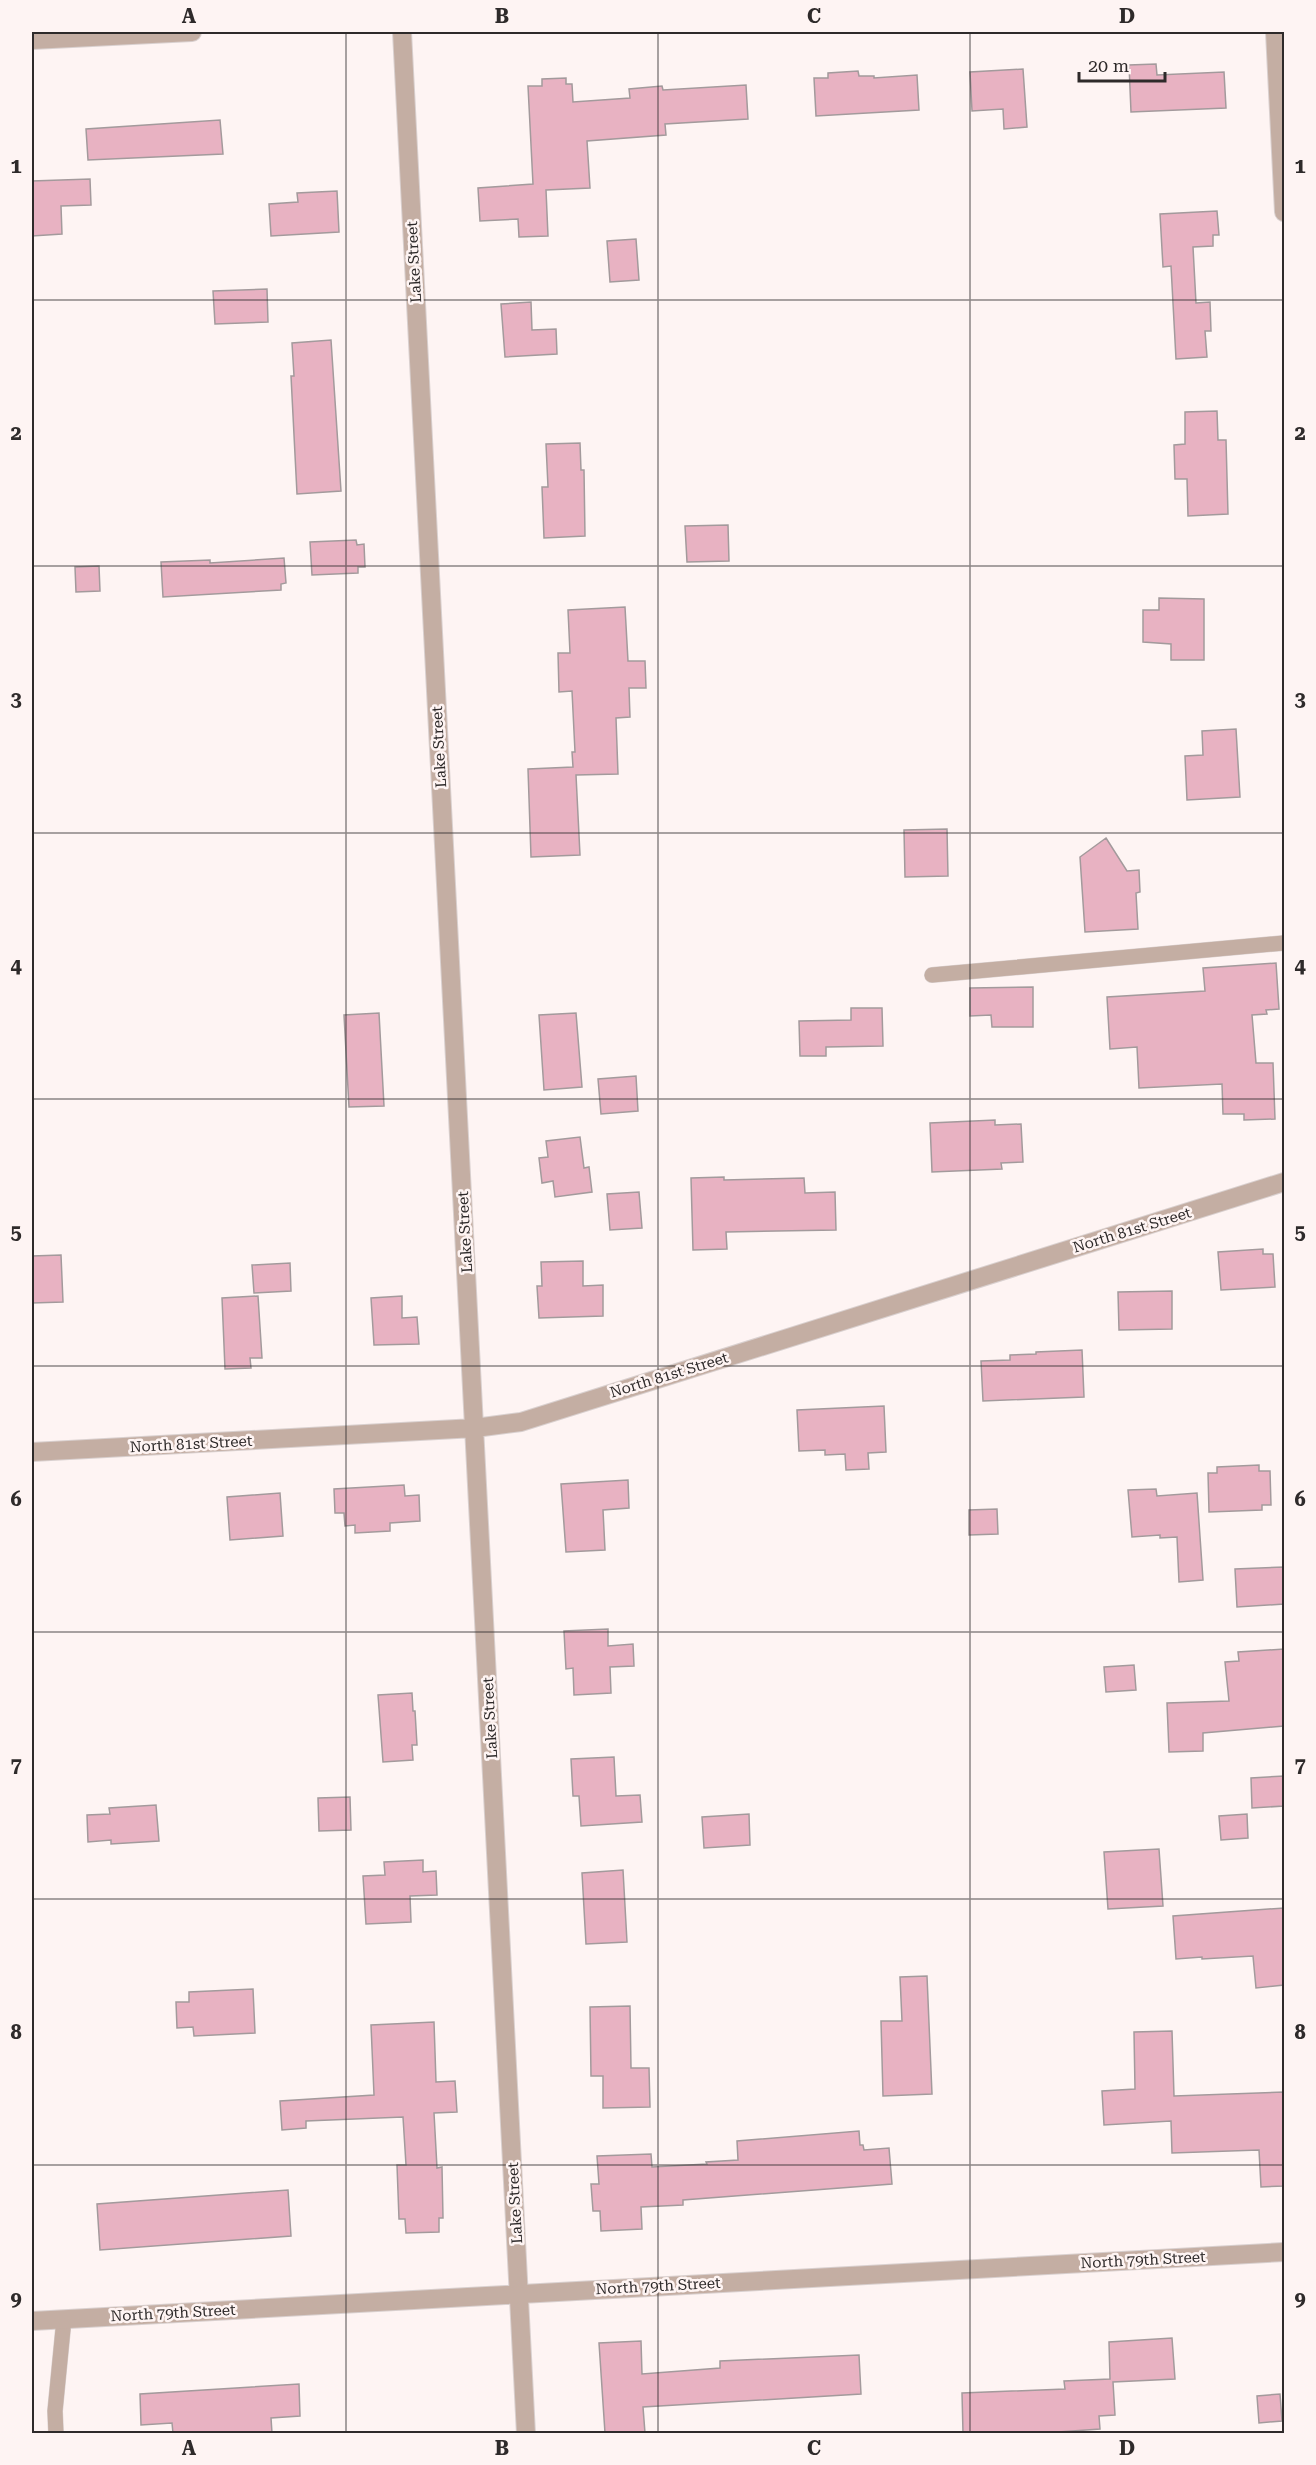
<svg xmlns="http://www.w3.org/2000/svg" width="1316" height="2465" viewBox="0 0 1316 2465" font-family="'Roboto Serif',serif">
<rect width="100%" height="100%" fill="#fef4f3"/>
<!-- building -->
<path fill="#e8b2c2" stroke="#a39a9c" stroke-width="1.5" d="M 1156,64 L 1157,75 L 1224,72 L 1226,108 L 1131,112 L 1129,65 Z
M 1023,69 L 1027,127 L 1004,129 L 1003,109 L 972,111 L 970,72 Z
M 858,71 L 859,76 L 874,76 L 874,78 L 917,75 L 919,110 L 816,116 L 814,78 L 828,78 L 828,73 Z
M 566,78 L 566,84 L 572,84 L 573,102 L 630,98 L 629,89 L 662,86 L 663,90 L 746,85 L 748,119 L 665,124 L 666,135 L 587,141 L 590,188 L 546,190 L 548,236 L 519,237 L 518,219 L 480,221 L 478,188 L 533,184 L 528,86 L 542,86 L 542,79 Z
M 220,120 L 223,154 L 88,160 L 86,129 Z
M 90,179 L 91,205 L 61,206 L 62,234 L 32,236 L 32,181 Z
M 337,191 L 339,232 L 271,236 L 269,204 L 298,202 L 297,193 Z
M 1217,211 L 1219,235 L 1213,235 L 1213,246 L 1193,247 L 1196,303 L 1210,302 L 1211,331 L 1205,331 L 1207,357 L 1176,359 L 1171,266 L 1163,267 L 1160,214 Z
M 636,239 L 639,280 L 610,282 L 607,241 Z
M 267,289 L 268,322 L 215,324 L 213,291 Z
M 531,302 L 532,330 L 556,329 L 557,354 L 505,357 L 501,304 Z
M 331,340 L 341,491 L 297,494 L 291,376 L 294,376 L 292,343 Z
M 1217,411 L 1218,440 L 1226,440 L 1228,514 L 1188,516 L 1187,479 L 1175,479 L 1174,445 L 1185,444 L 1185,412 Z
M 580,443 L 581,470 L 584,470 L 585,536 L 544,538 L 542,487 L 548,487 L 546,444 Z
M 728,525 L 729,561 L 687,562 L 685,526 Z
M 356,540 L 357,545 L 364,544 L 365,567 L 358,567 L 358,573 L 312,575 L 310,542 Z
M 284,558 L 286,583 L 281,584 L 281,590 L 163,597 L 161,562 L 210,560 L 210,563 Z
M 99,566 L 100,591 L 76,592 L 75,567 Z
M 1159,598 L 1204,599 L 1204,660 L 1171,660 L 1171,644 L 1143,642 L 1143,610 L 1159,610 Z
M 625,607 L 628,661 L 645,661 L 646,688 L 629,688 L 630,717 L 616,718 L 618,774 L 576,775 L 580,855 L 531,857 L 528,769 L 573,767 L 572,752 L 575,752 L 572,691 L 559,692 L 558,653 L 570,653 L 568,610 Z
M 1236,729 L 1240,797 L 1187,800 L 1185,756 L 1203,755 L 1202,731 Z
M 947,829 L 948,876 L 905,877 L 904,830 Z
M 1106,838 L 1127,871 L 1139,870 L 1140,892 L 1136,893 L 1138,929 L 1085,932 L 1080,857 Z
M 1276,963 L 1279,1009 L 1266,1010 L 1267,1014 L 1252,1015 L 1256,1063 L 1273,1063 L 1275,1119 L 1244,1120 L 1244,1114 L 1223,1114 L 1222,1084 L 1139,1088 L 1137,1047 L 1110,1049 L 1107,997 L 1205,991 L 1203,968 Z
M 1033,987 L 1033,1027 L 992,1027 L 991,1015 L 970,1016 L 970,988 Z
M 851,1008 L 882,1008 L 883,1046 L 826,1047 L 826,1056 L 800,1056 L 799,1021 L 851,1020 Z
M 379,1013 L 384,1106 L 349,1107 L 344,1015 Z
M 576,1013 L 582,1087 L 544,1090 L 539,1015 Z
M 636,1076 L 638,1111 L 601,1114 L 598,1079 Z
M 995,1120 L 995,1125 L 1021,1124 L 1023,1162 L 1001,1163 L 1002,1169 L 932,1172 L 930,1123 Z
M 580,1137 L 584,1168 L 589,1167 L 592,1192 L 555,1197 L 553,1181 L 542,1183 L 539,1158 L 548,1157 L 546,1141 Z
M 724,1177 L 724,1180 L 804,1178 L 805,1193 L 835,1192 L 836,1230 L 726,1232 L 727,1249 L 693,1250 L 691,1178 Z
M 639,1192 L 642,1228 L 610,1230 L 607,1194 Z
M 1263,1249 L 1263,1254 L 1273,1254 L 1275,1287 L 1221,1290 L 1218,1252 Z
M 61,1255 L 63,1302 L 32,1303 L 32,1256 Z
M 583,1261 L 583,1286 L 603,1285 L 603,1316 L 539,1318 L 537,1286 L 542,1286 L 541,1262 Z
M 290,1263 L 291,1291 L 254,1293 L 252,1265 Z
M 1172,1291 L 1172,1329 L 1119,1330 L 1118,1292 Z
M 258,1296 L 262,1358 L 250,1358 L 251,1368 L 225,1369 L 222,1298 Z
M 402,1296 L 402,1318 L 417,1317 L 419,1344 L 374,1345 L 371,1298 Z
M 1082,1350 L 1084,1397 L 983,1401 L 981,1361 L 1010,1360 L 1010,1355 L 1036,1354 L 1036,1352 Z
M 884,1406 L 886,1452 L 868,1453 L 869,1469 L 846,1470 L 845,1454 L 825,1455 L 825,1450 L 799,1451 L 797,1410 Z
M 1259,1465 L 1259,1471 L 1270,1471 L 1271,1505 L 1262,1505 L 1262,1510 L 1209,1512 L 1208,1473 L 1217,1473 L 1217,1467 Z
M 628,1480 L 629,1508 L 603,1510 L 605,1550 L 566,1552 L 561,1484 Z
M 404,1485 L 405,1496 L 419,1495 L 420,1521 L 390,1523 L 390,1531 L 355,1533 L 355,1525 L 345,1526 L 344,1513 L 335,1513 L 334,1489 Z
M 1156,1489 L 1157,1496 L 1197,1493 L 1203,1580 L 1179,1582 L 1177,1537 L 1160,1538 L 1160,1535 L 1132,1537 L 1128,1490 Z
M 280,1493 L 283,1536 L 230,1540 L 227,1497 Z
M 997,1509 L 998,1534 L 969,1535 L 969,1510 Z
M 1284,1567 L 1284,1604 L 1237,1607 L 1235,1569 Z
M 608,1629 L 608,1646 L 633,1644 L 634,1666 L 610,1667 L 611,1693 L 574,1695 L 573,1668 L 566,1669 L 564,1631 Z
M 1284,1649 L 1284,1726 L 1203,1733 L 1203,1751 L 1169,1752 L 1167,1703 L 1229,1701 L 1225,1662 L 1239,1661 L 1238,1652 Z
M 1134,1665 L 1136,1690 L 1106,1692 L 1104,1667 Z
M 412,1693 L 413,1711 L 415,1711 L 417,1745 L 412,1745 L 413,1760 L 383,1762 L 378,1695 Z
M 614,1757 L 616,1796 L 640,1795 L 642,1822 L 581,1826 L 579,1796 L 573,1796 L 571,1759 Z
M 1284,1776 L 1284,1806 L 1252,1808 L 1251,1778 Z
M 350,1797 L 351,1830 L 319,1831 L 318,1798 Z
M 156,1805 L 159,1841 L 111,1844 L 111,1840 L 88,1842 L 87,1815 L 110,1814 L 109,1808 Z
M 749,1814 L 750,1845 L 704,1848 L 702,1817 Z
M 1247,1814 L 1248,1838 L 1221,1840 L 1219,1816 Z
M 1159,1849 L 1163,1906 L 1108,1909 L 1104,1852 Z
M 423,1860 L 423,1872 L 436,1871 L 437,1895 L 410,1896 L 411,1922 L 366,1924 L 363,1876 L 385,1875 L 384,1862 Z
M 623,1870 L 627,1942 L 586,1944 L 582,1873 Z
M 1284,1908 L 1284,1985 L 1256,1988 L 1253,1956 L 1202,1959 L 1202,1957 L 1176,1959 L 1173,1916 Z
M 927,1976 L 932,2094 L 883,2096 L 881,2021 L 902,2021 L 900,1977 Z
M 253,1989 L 255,2033 L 194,2036 L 193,2027 L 177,2028 L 176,2002 L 189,2002 L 189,1992 Z
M 630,2006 L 631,2068 L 649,2068 L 650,2107 L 603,2108 L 603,2076 L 591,2076 L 590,2007 Z
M 434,2022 L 436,2082 L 455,2081 L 457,2112 L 434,2113 L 437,2168 L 442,2167 L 443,2218 L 439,2218 L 439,2232 L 406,2233 L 405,2219 L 399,2219 L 397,2165 L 406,2165 L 403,2117 L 306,2121 L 306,2128 L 282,2130 L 280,2101 L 374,2095 L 371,2025 Z
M 1172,2031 L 1174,2096 L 1284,2092 L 1284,2186 L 1261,2187 L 1259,2150 L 1172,2153 L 1171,2121 L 1104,2125 L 1102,2091 L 1135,2089 L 1134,2032 Z
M 859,2131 L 860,2145 L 863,2145 L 864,2150 L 889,2148 L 892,2184 L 683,2200 L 683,2205 L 641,2207 L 642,2229 L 601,2231 L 600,2211 L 593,2211 L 591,2184 L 599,2184 L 597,2156 L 651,2154 L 652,2167 L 707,2164 L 706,2162 L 738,2160 L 737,2141 Z
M 288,2190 L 291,2236 L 100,2250 L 97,2204 Z
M 1172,2338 L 1175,2379 L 1113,2382 L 1115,2415 L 1099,2416 L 1100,2429 L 1044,2433 L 963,2433 L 962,2393 L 1065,2389 L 1064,2381 L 1110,2379 L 1109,2342 Z
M 641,2341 L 642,2374 L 720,2368 L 720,2361 L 859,2355 L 861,2394 L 643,2407 L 645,2433 L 605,2433 L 599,2343 Z
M 299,2384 L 300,2416 L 271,2418 L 272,2433 L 173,2433 L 172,2423 L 141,2425 L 140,2394 Z
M 1280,2394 L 1282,2421 L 1259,2423 L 1257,2396 Z"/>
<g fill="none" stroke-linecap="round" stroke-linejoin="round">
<defs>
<path id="lane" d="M 932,975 L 1284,943
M 56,2434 L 55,2411 L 64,2319"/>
<path id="street" d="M 402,32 L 526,2434
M 1275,32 L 1284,212
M 32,40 L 192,32
M 32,1452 L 475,1428 L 521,1422 L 1284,1182
M 32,2321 L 1284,2252"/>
</defs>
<!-- lane casing -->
<use href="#lane" stroke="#d9d0cf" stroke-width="16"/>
<!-- street casing -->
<use href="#street" stroke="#d9d0cf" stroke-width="20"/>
<!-- lane -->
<use href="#lane" stroke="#c4aea3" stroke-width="15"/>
<!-- street -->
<use href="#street" stroke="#c4aea3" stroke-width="18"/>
</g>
<!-- grid -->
<path fill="none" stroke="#2e2a2a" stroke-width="1.5" stroke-opacity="0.55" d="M 346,32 L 346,2434M 658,32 L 658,2434M 970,32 L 970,2434M 32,300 L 1284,300M 32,566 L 1284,566M 32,833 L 1284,833M 32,1099 L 1284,1099M 32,1366 L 1284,1366M 32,1632 L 1284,1632M 32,1899 L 1284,1899M 32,2165 L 1284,2165"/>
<g text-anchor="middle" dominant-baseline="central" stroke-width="5" stroke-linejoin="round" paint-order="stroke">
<!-- street labels -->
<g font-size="15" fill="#2e2a2a" stroke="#fef4f3">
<text transform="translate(414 262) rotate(-93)">Lake Street</text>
<text transform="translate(439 747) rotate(-93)">Lake Street</text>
<text transform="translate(1132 1230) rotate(-17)">North 81st Street</text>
<text transform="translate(465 1232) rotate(-93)">Lake Street</text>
<text transform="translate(669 1375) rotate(-17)">North 81st Street</text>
<text transform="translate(191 1444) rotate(-3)">North 81st Street</text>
<text transform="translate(490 1718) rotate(-93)">Lake Street</text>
<text transform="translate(515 2203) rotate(-93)">Lake Street</text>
<text transform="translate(1143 2260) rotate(-3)">North 79th Street</text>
<text transform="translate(658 2286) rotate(-3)">North 79th Street</text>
<text transform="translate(173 2313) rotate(-3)">North 79th Street</text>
</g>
</g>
<!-- border -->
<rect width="1316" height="2465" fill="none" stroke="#fef4f3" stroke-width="66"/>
<!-- scale -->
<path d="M1079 72v9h86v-9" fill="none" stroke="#2e2a2a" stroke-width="3"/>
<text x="1088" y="72" font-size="18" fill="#2e2a2a" stroke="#fef4f3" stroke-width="4.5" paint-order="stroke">20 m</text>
<rect x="33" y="33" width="1250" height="2399" fill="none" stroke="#2e2a2a" stroke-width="2"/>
<g font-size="20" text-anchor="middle" font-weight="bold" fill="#2e2a2a">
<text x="189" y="23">A</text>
<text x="502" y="23">B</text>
<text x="814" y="23">C</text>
<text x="1127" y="23">D</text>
<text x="16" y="173">1</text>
<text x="1300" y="173">1</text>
<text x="16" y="440">2</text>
<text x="1300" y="440">2</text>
<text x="16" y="706">3</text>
<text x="1300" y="706">3</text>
<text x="16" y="973">4</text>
<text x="1300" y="973">4</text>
<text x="16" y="1239">5</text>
<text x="1300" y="1239">5</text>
<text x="16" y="1506">6</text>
<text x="1300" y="1506">6</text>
<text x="16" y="1772">7</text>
<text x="1300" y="1772">7</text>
<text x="16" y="2039">8</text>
<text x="1300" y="2039">8</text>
<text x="16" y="2306">9</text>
<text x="1300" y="2306">9</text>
<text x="189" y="2455">A</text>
<text x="502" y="2455">B</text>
<text x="814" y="2455">C</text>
<text x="1127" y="2455">D</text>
</g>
</svg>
